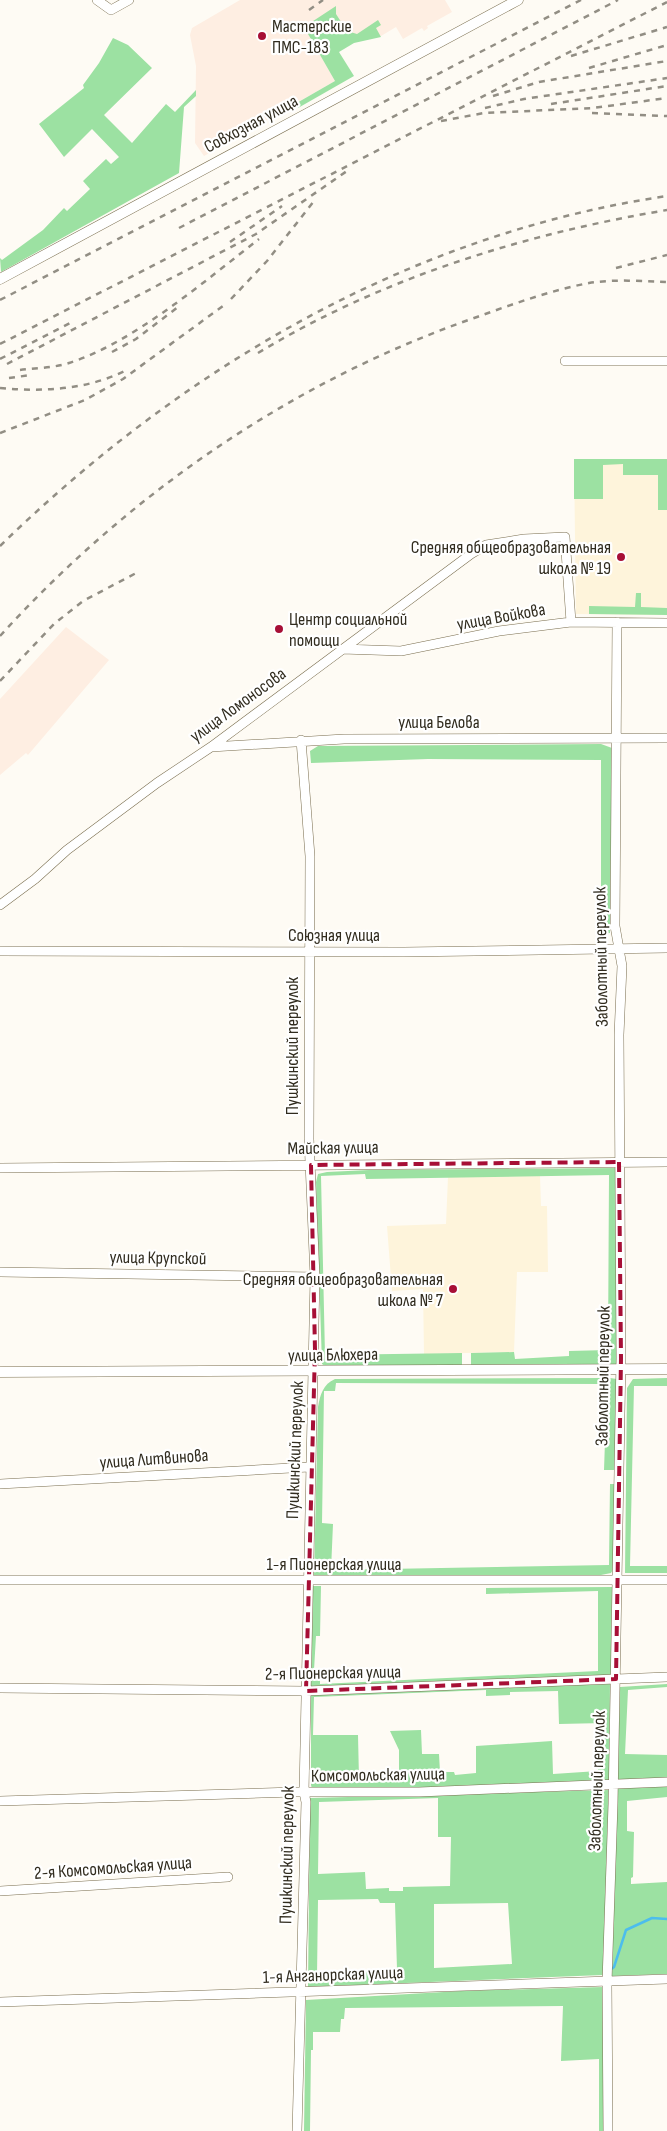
<svg xmlns="http://www.w3.org/2000/svg" width="667" height="2131" viewBox="0 0 667 2131" font-family="'Sofia Sans Condensed',sans-serif">
<rect width="100%" height="100%" fill="#fefbf4"/>
<!-- built -->
<path fill="#fef4db" d="M 574,459 L 667,459 L 667,615 L 576,614 Z
M 540,1176 L 541,1206 L 547,1206 L 548,1272 L 517,1272 L 514,1352 L 424,1354 L 423,1289 L 392,1291 L 387,1226 L 446,1224 L 448,1177 Z"/>
<!-- industrial -->
<path fill="#feeee2" d="M 240,0 L 445,0 L 452,12 L 427,26 L 428,28 L 424,31 L 422,28 L 403,39 L 396,27 L 381,36 L 318,51 L 335,81 L 204,156 L 195,143 L 196,66 L 190,35 L 192,28 Z
M 66,627 L 109,660 L 28,755 L 26,753 L 0,775 L 0,699 Z"/>
<!-- green -->
<path fill="#9ce1a2" fill-rule="evenodd" d="M 336,6 L 336,14 L 347,31 L 357,34 L 378,20 L 381,25 L 376,28 L 381,37 L 354,43 L 339,52 L 354,76 L 298,108 L 295,104 L 335,81 L 304,27 Z
M 113,38 L 128,45 L 152,68 L 104,115 L 132,143 L 166,104 L 175,112 L 196,90 L 196,96 L 184,107 L 179,173 L 1,272 L 0,258 L 2,260 L 43,230 L 64,208 L 67,211 L 90,189 L 83,181 L 106,159 L 111,164 L 119,157 L 92,129 L 64,157 L 39,124 L 84,88 L 83,85 L 99,63 Z
M 574,459 L 667,459 L 667,510 L 658,510 L 658,475 L 623,475 L 623,464 L 603,465 L 603,499 L 574,499 Z
M 636,593 L 641,593 L 641,607 L 667,608 L 667,615 L 589,614 L 589,606 L 635,607 Z
M 601,744 L 612,748 L 610,933 L 601,934 L 601,760 L 428,759 L 311,763 L 310,751 L 318,746 Z
M 617,1168 L 616,1364 L 471,1365 L 471,1353 L 514,1352 L 515,1359 L 569,1356 L 569,1351 L 608,1350 L 609,1175 L 366,1179 L 365,1174 L 321,1176 L 325,1355 L 462,1353 L 462,1365 L 325,1366 L 322,1364 L 316,1182 L 318,1174 L 327,1172 L 369,1170 Z
M 610,1378 L 617,1379 L 615,1470 L 604,1470 L 607,1384 L 336,1383 L 335,1391 L 324,1391 L 322,1523 L 333,1524 L 331,1570 L 609,1565 L 610,1484 L 615,1484 L 614,1568 L 611,1573 L 601,1575 L 314,1576 L 318,1407 C 320,1395 323,1384 335,1379 Z
M 667,1378 L 667,1386 L 634,1386 L 630,1566 L 667,1566 L 667,1573 L 625,1573 L 627,1388 L 633,1379 Z
M 313,1586 L 321,1586 L 320,1636 L 316,1636 L 314,1670 L 320,1670 L 320,1684 L 598,1671 L 598,1591 L 486,1594 L 486,1588 L 612,1587 L 611,1677 L 311,1686 Z
M 610,1684 L 609,1780 L 443,1788 L 312,1789 L 311,1785 L 311,1694 ZM 486,1690 L 486,1696 L 510,1695 L 510,1692 L 558,1691 L 559,1724 L 604,1723 L 604,1760 L 598,1761 L 598,1771 L 553,1774 L 552,1741 L 476,1746 L 476,1773 L 455,1775 L 454,1772 L 440,1772 L 439,1754 L 422,1754 L 421,1730 L 390,1731 L 399,1750 L 399,1773 L 390,1773 L 390,1779 L 359,1779 L 358,1735 L 313,1735 L 314,1697 Z
M 667,1684 L 667,1687 L 628,1690 L 625,1754 L 667,1755 L 667,1797 L 627,1801 L 627,1831 L 634,1832 L 633,1877 L 631,1878 L 631,1884 L 667,1882 L 667,1974 L 612,1976 L 620,1687 Z
M 609,1790 L 603,1975 L 308,1987 L 310,1798 ZM 438,1798 L 438,1837 L 451,1837 L 450,1886 L 403,1887 L 403,1891 L 389,1891 L 389,1888 L 366,1889 L 365,1872 L 318,1874 L 319,1802 ZM 378,1899 L 380,1903 L 395,1903 L 397,1969 L 317,1976 L 318,1900 ZM 508,1903 L 512,1964 L 434,1968 L 434,1904 Z
M 603,1987 L 606,2131 L 599,2131 L 599,2059 L 561,2061 L 563,2006 L 345,2008 L 344,2019 L 341,2019 L 340,2032 L 313,2032 L 313,2050 L 311,2050 L 310,2131 L 304,2131 L 306,2000 L 461,1991 Z"/>
<g fill="none" stroke-linecap="round" stroke-linejoin="round">
<!-- stream -->
<path stroke="#4cbded" stroke-width="2.5" d="M 610,1970 L 614,1967 L 626,1930 L 652,1918 L 667,1919"/>
<defs>
<path id="minor" d="M 97,0 L 111,10 L 129,0
M 565,361 L 667,361
M 342,649 L 401,651 L 499,631 L 571,622 L 667,623
M 211,747 L 344,739 L 667,738
M 0,905 L 35,879 L 67,850 L 157,783 L 211,747 L 471,554 L 486,545 L 524,539 L 565,537 L 571,622
M 0,951 L 404,952 L 667,948
M 0,1168 L 667,1162
M 0,1272 L 315,1277
M 0,1484 L 309,1467
M 0,1580 L 667,1580
M 0,1688 L 306,1691 L 667,1677
M 0,1801 L 295,1792 L 419,1792 L 667,1782
M 0,1891 L 228,1877
M 0,2002 L 667,1979
M 297,2131 L 306,1802 L 304,1792 L 315,1277 L 309,1139 L 310,856 L 301,740
M 608,2131 L 607,1982 L 613,1804 L 621,1358 L 619,1035 L 622,966 L 615,926 L 617,622"/>
<path id="tertiary" d="M 0,279 L 518,0
M 0,1372 L 667,1369"/>
</defs>
<!-- minor casing -->
<use href="#minor" stroke="#7a6e4f" stroke-width="10"/>
<!-- tertiary casing -->
<use href="#tertiary" stroke="#7a6e4f" stroke-width="11"/>
<!-- minor -->
<use href="#minor" stroke="#fff" stroke-width="9"/>
<!-- tertiary -->
<use href="#tertiary" stroke="#fff" stroke-width="10"/>
<!-- rail -->
<path stroke="#928e84" stroke-width="2.5" stroke-dasharray="6 6" stroke-linecap="butt" d="M 309,10 L 323,0
M 571,56 L 667,27
M 589,68 L 667,45
M 493,96 L 539,82 L 667,61
M 551,104 L 667,86
M 485,108 L 524,99 L 667,78
M 592,113 L 667,116
M 441,121 L 484,113 L 593,108 L 667,98
M 179,228 L 618,0
M 230,242 L 282,206
M 616,268 L 667,255
M 231,299 L 267,261 L 314,201
M 0,300 L 581,0
M 0,344 L 667,2
M 112,352 L 136,339 L 178,307
M 258,353 C 382,278 524,234 667,210
M 0,359 L 72,322
M 7,364 L 256,234 L 347,171
M 20,370 C 36,368 53,368 69,363 C 133,343 206,280 259,239
M 9,378 L 31,375
M 0,388 C 43,392 87,390 127,370
M 0,433 L 85,400 L 123,379 L 227,303
M 0,546 C 184,367 410,234 667,196
M 0,636 C 130,493 294,380 477,317 C 513,304 552,290 589,283 C 614,279 642,281 667,282
M 0,681 L 54,624 L 83,601 L 140,571"/>
</g>
<!-- marked area -->
<path fill="none" stroke="#a70f36" stroke-width="4" stroke-dasharray="10 6" stroke-linejoin="round" d="M 619,1162 L 621,1358 L 616,1679 L 306,1691 L 315,1350 L 311,1165 Z"/>
<!-- markers -->
<g fill="#a70f36" stroke="#fff" stroke-width="2">
<circle cx="262" cy="36" r="5"/>
<circle cx="621" cy="557" r="5"/>
<circle cx="279" cy="629" r="5"/>
<circle cx="453" cy="1289" r="5"/>
</g>
<g text-anchor="middle" dominant-baseline="central" stroke-width="4.5" stroke-linejoin="round" paint-order="stroke">
<!-- poi labels -->
<g font-size="18" fill="#312c1f" stroke="#fff" text-anchor="start">
<text x="272" y="26">Мастерские<tspan x="272" dy="21">ПМС-183</tspan></text>
<text x="611" y="547" text-anchor="end">Средняя общеобразовательная<tspan x="611" dy="21">школа № 19</tspan></text>
<text x="289" y="619">Центр социальной<tspan x="289" dy="21">помощи</tspan></text>
<text x="443" y="1279" text-anchor="end">Средняя общеобразовательная<tspan x="443" dy="21">школа № 7</tspan></text>
</g>
<!-- street labels -->
<g font-size="18" fill="#312c1f" stroke="#fff">
<text transform="translate(251 124) rotate(-28)">Совхозная улица</text>
<text transform="translate(501 617) rotate(-10)">улица Войкова</text>
<text transform="translate(238 705) rotate(-36)">улица Ломоносова</text>
<text x="439" y="722">улица Белова</text>
<text x="334" y="935">Союзная улица</text>
<text transform="translate(601 957) rotate(-91)">Заболотный переулок</text>
<text transform="translate(292 1046) rotate(-90)">Пушкинский переулок</text>
<text transform="translate(333 1148) rotate(-1)">Майская улица</text>
<text transform="translate(158 1258) rotate(1)">улица Крупской</text>
<text transform="translate(333 1355) rotate(-1)">улица Блюхера</text>
<text transform="translate(603 1376) rotate(-89)">Заболотный переулок</text>
<text transform="translate(295 1450) rotate(-88)">Пушкинский переулок</text>
<text transform="translate(154 1459) rotate(-4)">улица Литвинова</text>
<text x="334" y="1564">1-я Пионерская улица</text>
<text transform="translate(333 1673) rotate(-1)">2-я Пионерская улица</text>
<text transform="translate(378 1775) rotate(-1)">Комсомольская улица</text>
<text transform="translate(597 1781) rotate(-88)">Заболотный переулок</text>
<text transform="translate(287 1855) rotate(-89)">Пушкинский переулок</text>
<text transform="translate(113 1868) rotate(-4)">2-я Комсомольская улица</text>
<text transform="translate(333 1975) rotate(-2)">1-я Анганорская улица</text>
</g>
</g>
</svg>
